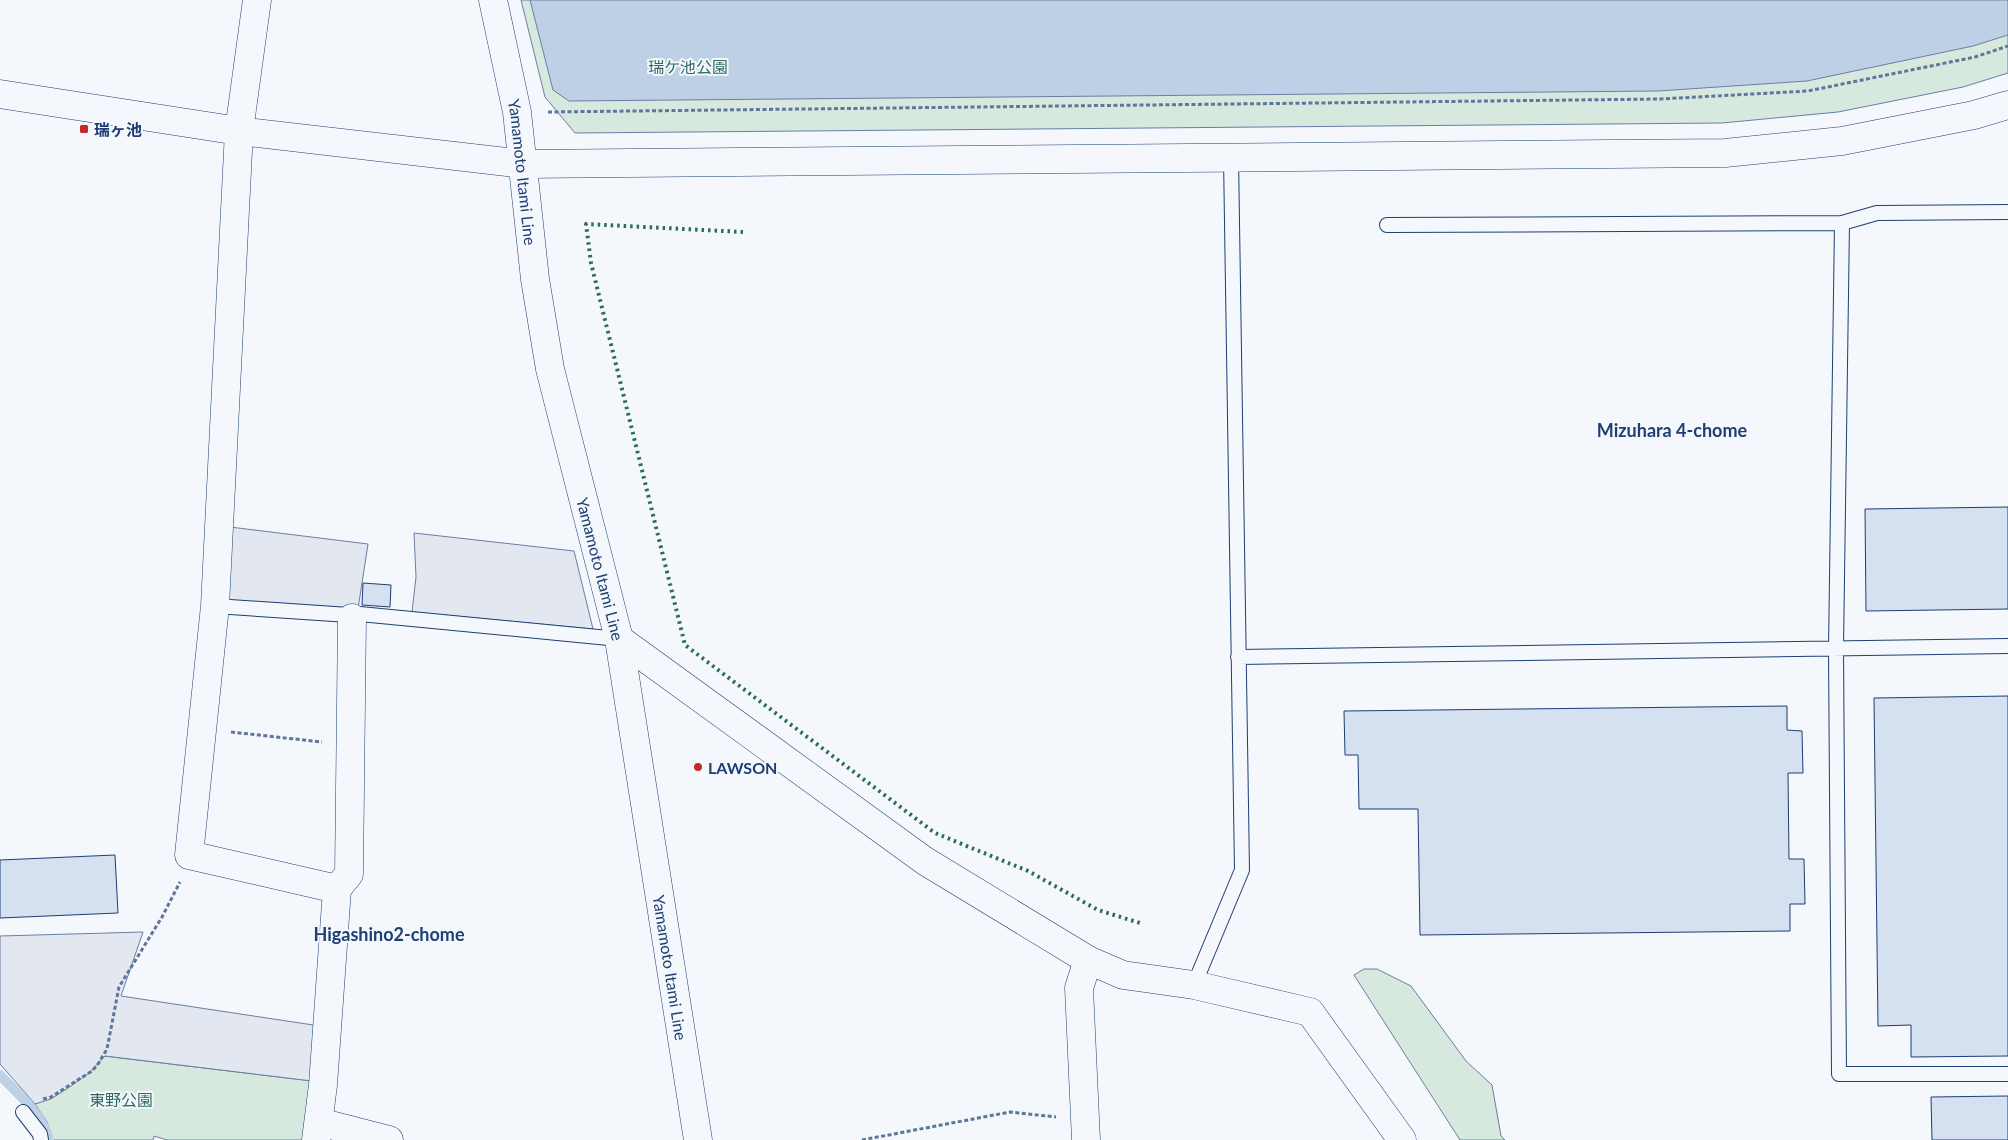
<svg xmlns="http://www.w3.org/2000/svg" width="2008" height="1140" viewBox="0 0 2008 1140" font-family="Lato,'Noto Sans JP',sans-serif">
<rect width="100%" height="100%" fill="#f4f7fb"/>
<!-- green -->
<path fill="#d7e8df" stroke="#687fa3" d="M 521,0 L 2008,0 L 2008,73 L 1963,87 L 1838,112 L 1722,123 L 575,133 L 545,97 Z
M 1364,969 L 1377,969 L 1411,986 L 1466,1061 L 1492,1085 L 1501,1136 L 1505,1140 L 1460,1140 L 1354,975 Z
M 104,1056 L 312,1081 L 304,1140 L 167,1140 L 154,1136 L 153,1140 L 53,1140 L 47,1122 L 35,1104 C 62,1095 85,1077 104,1056 Z"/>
<!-- parking -->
<path fill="#e3e8f0" stroke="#687fa3" d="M 230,527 L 368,544 L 358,609 L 224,602 Z
M 414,533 L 574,551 L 593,629 L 412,612 L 416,577 Z
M 143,932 L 121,996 L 320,1026 L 312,1081 L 105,1056 L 89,1073 L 71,1086 L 51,1099 L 35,1104 L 0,1064 L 0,936 Z"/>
<!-- water -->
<path fill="#bed0e5" stroke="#687fa3" d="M 530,0 L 2008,0 L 2008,35 L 1973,46 L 1807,81 L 1658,91 L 569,101 L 553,90 Z"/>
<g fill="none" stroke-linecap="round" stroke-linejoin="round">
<!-- stream -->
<path stroke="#bed0e5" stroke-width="10" d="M 0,1075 C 17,1093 43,1115 49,1140"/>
</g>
<!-- building -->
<path fill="#d5e0f0" stroke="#1d3f73" d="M 2008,507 L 2008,609 L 1866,611 L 1865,509 Z
M 363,583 L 391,585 L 390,607 L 362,605 Z
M 2008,696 L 2008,1056 L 1911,1057 L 1911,1025 L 1878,1026 L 1874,698 Z
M 1787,706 L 1787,730 L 1802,731 L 1803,773 L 1788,773 L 1789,859 L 1804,859 L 1805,904 L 1790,904 L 1790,931 L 1420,935 L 1418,809 L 1359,809 L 1358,755 L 1345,755 L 1344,711 Z
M 115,855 L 118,913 L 0,918 L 0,860 Z
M 2008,1096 L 2008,1140 L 1932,1140 L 1931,1097 Z"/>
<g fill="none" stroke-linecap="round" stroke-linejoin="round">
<defs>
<path id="service" d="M 1842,223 L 1836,649 L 1839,1074 L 2008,1074
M 1387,225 L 1842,223 L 1877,213 L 2008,212
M 215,606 L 349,615 L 352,618 L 360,614 L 619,639
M 1238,657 L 2008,646
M 1194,985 L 1242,870 L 1231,157
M 23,1112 L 40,1134 L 41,1140"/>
<path id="minor" d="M 257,0 L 239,131 L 215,606 L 189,855 L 337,889
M 319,1122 L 389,1140
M 316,1140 L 323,1085 L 337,889 L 349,874 L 352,618
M 1086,1140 L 1079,988 L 1088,960"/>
<path id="tertiary" d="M 0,94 L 239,131 L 524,164 L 1725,153 L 1842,141 L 1974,115 L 2008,105
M 619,639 L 925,861 L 1088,960 L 1123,975 L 1194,985 L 1310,1012 L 1402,1140"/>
<g id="secondary">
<path id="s1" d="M 493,0 L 517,112 L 535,279 L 550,369 L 619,639 L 698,1140"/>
</g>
</defs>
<!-- service casing -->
<use href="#service" stroke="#1d3f73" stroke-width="16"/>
<!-- minor casing -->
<use href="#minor" stroke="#1d3f73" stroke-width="29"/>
<!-- tertiary casing -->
<use href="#tertiary" stroke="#1d3f73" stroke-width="29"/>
<!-- secondary casing -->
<use href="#secondary" stroke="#1d3f73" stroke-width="29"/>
<!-- path -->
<path stroke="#5e769c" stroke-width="3" stroke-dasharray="4 2.5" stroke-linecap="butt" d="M 548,112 L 1660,99 L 1808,91 L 1975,57 L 2008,46
M 231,732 L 322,742
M 43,1099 L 51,1097 L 92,1071 L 98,1064 L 107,1049 L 119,987 L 162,917 L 180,882
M 862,1140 L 1010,1112 L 1056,1117"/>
<!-- service -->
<use href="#service" stroke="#f4f7fb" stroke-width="14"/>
<!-- minor -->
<use href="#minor" stroke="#f4f7fb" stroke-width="28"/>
<!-- tertiary -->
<use href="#tertiary" stroke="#f4f7fb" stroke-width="28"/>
<!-- secondary -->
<use href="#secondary" stroke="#f4f7fb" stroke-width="28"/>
<!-- hedge -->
<path stroke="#2c6c60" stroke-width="4" stroke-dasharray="2.5 4" stroke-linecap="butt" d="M 743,232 L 586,224 L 591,263 L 685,645 L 935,833 L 1028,871 L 1098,910 L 1140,923"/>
</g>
<!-- markers -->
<g fill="#c62828" stroke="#f4f7fb" stroke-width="2">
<rect x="79" y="124" width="10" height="10" rx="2.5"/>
<circle cx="698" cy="767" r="5"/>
</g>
<g text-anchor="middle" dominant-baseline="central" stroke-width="4" stroke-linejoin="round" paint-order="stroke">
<!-- park labels -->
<g font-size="16" fill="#2c6c60" stroke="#f4f7fb">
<text x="688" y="66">瑞ケ池公園</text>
<text x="121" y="1099">東野公園</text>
</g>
<!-- poi labels -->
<g font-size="16" font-weight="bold" fill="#1d3f73" stroke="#f4f7fb" text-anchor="start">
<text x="94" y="129">瑞ヶ池</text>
<text x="708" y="767">LAWSON</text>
</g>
<!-- street labels -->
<g font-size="16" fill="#1d3f73" stroke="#f4f7fb">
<text stroke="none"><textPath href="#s1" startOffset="175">Yamamoto Itami Line</textPath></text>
<text stroke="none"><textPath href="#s1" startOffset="580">Yamamoto Itami Line</textPath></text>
<text stroke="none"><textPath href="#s1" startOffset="985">Yamamoto Itami Line</textPath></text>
</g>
<!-- neighbourhood labels -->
<g font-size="18" font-weight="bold" fill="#1d3f73" stroke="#f4f7fb">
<text x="1672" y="430">Mizuhara 4-chome</text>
<text x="389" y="934">Higashino2-chome</text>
</g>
</g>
</svg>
